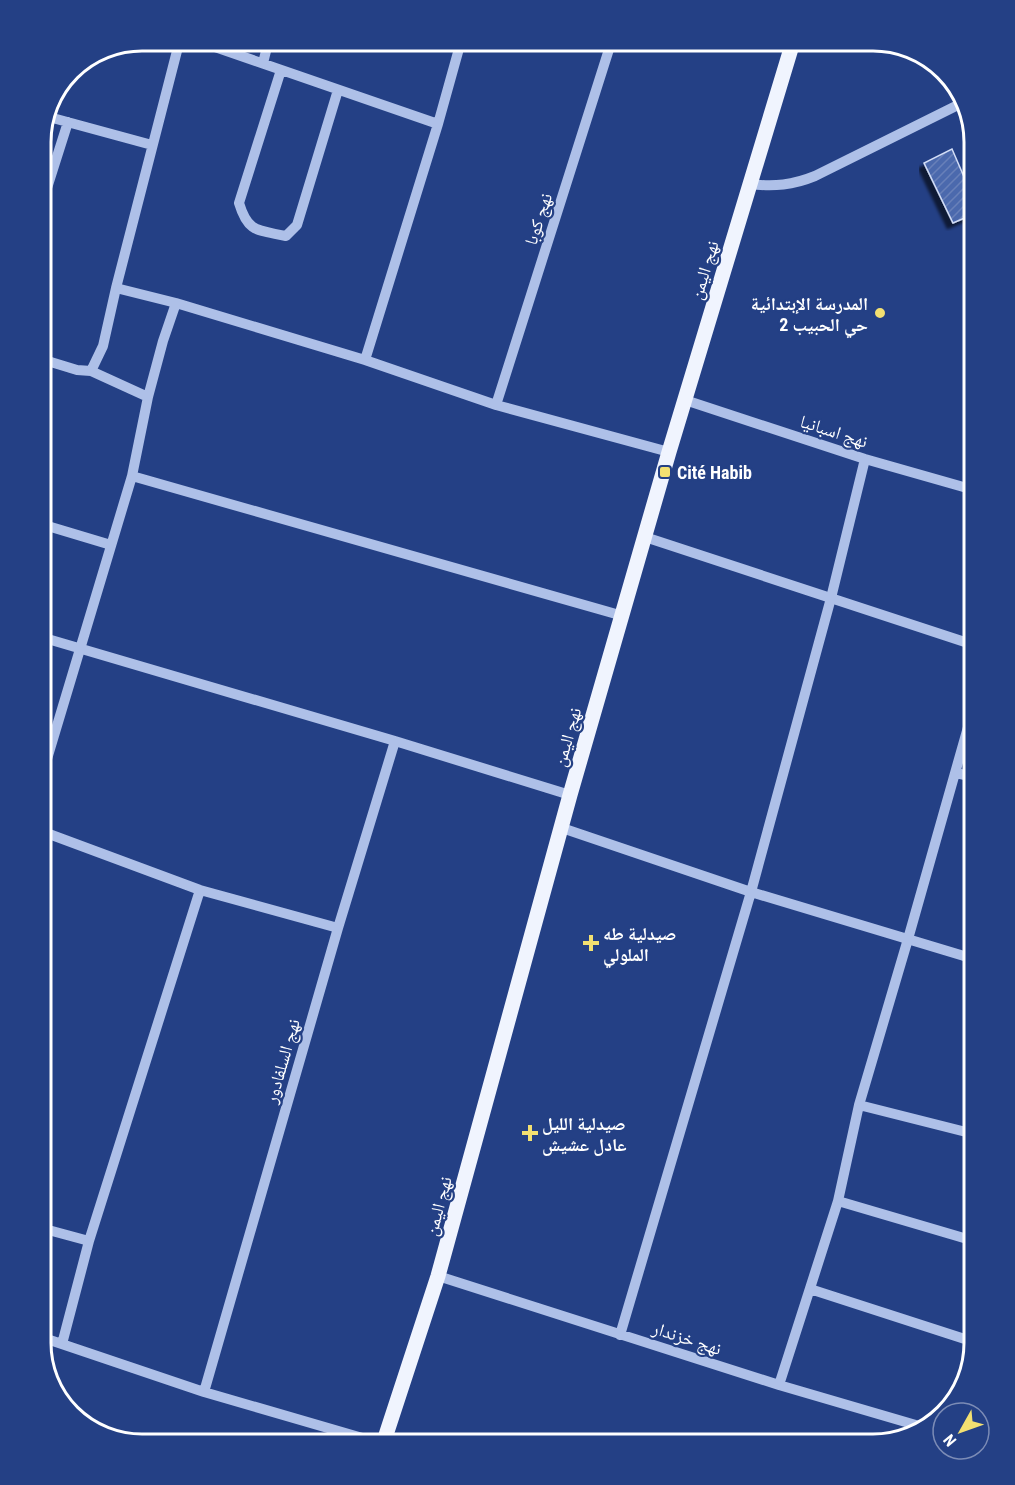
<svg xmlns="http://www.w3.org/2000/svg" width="1015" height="1485" viewBox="0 0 1015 1485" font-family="'Roboto Condensed','Noto Naskh Arabic',sans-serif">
<defs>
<pattern id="building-hatch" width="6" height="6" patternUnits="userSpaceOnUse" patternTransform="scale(1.5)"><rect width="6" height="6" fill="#4c69ad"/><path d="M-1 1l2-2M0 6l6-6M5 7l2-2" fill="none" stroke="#6780b9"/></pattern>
<filter id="shadow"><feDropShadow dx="-5.5" dy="5.5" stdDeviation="1.5" flood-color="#0009"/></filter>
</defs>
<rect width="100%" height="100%" fill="#244085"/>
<!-- building -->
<path fill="url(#building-hatch)" stroke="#d2ddf6" stroke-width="1.5" filter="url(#shadow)" d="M 952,149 L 974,200 L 974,214 L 953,223 L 924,163 Z"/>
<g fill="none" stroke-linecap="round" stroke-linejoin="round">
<!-- minor -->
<path stroke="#aec0e8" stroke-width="10" d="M 178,47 L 116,288 L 176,303 L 365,360 L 496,405 L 669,452
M 215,47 L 438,124
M 263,63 L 267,47
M 281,70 L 239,203 C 248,233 258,230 286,236 L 297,225 L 338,90
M 49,117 L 152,145
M 750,184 C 774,187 793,185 815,176 L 964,102
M 41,207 L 68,122
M 41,359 L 77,370 L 91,371 L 103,346 L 116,288
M 365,360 L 438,124 L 460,45
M 91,371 L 148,397
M 685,400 L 865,459 L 974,490
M 496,405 L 611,43
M 132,476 L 623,616
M 41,524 L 111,545
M 645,537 L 974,645
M 41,637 L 395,741 L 570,795
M 956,773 L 974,777
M 41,779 L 132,476 L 148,397 L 163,341 L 176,303
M 562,828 L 751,892 L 974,959
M 41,831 L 200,890 L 338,928
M 859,1105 L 974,1134
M 838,1201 L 974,1241
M 41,1228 L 89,1241
M 438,1276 L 779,1385 L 926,1428
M 810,1289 L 974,1342
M 620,1335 L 751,892 L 831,598 L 865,459
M 41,1337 L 204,1392 L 383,1444
M 62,1344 L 89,1241 L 200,890
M 779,1385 L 838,1201 L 859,1105 L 908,939 L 974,706
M 204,1392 L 338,928 L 395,741"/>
<!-- major -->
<path stroke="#f0f4fe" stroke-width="15" d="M 383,1444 L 438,1276 L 570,795 L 669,452 L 793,42"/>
</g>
<!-- markers -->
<g fill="#f3e071" stroke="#244085" stroke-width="2">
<circle cx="880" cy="313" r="6"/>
<rect x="659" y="466" width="12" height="12" rx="3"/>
<path d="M588 934h6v6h6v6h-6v6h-6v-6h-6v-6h6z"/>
<path d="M527 1124h6v6h6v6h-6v6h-6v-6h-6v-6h6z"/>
</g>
<g text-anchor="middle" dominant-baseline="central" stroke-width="4.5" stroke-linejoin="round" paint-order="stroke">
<!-- street labels -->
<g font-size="18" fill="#fff" stroke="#244085">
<text transform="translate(538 219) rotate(-72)">نهج كوبا</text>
<text transform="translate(704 270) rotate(-73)">نهج اليمن</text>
<text transform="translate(834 431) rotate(18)">نهج اسبانيا</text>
<text transform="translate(567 737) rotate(-74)">نهج اليمن</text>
<text transform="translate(282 1061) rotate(-74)">نهج السلفادور</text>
<text transform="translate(438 1206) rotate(-75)">نهج اليمن</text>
<text transform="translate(687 1338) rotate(18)">نهج خزندار</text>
</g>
<!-- poi labels -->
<g font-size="18" font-weight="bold" fill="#fff" stroke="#244085" text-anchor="start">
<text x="868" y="303" text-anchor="end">المدرسة الإبتدائية<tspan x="868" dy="21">حي الحبيب 2</tspan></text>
<text x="677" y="472">Cité Habib</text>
<text x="603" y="933">صيدلية طه<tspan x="603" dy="21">الملولي</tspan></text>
<text x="542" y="1123">صيدلية الليل<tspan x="542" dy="21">عادل عشيش</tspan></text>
</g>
</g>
<!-- crop -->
<path d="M0 0H1015V1485H0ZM142 51H873A91 91 0 0 1 964 142V1343A91 91 0 0 1 873 1434H142A91 91 0 0 1 51 1343V142A91 91 0 0 1 142 51Z" fill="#244085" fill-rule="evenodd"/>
<path fill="none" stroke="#fff" stroke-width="3" d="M142 51H873A91 91 0 0 1 964 142V1343A91 91 0 0 1 873 1434H142A91 91 0 0 1 51 1343V142A91 91 0 0 1 142 51Z"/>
<!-- north arrow -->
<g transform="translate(961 1431) rotate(230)"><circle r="28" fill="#244085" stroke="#7c8cb6" stroke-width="1.5"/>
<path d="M0-4.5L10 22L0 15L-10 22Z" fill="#f3e071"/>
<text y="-9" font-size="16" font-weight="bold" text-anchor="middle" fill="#ffffff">N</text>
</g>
</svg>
